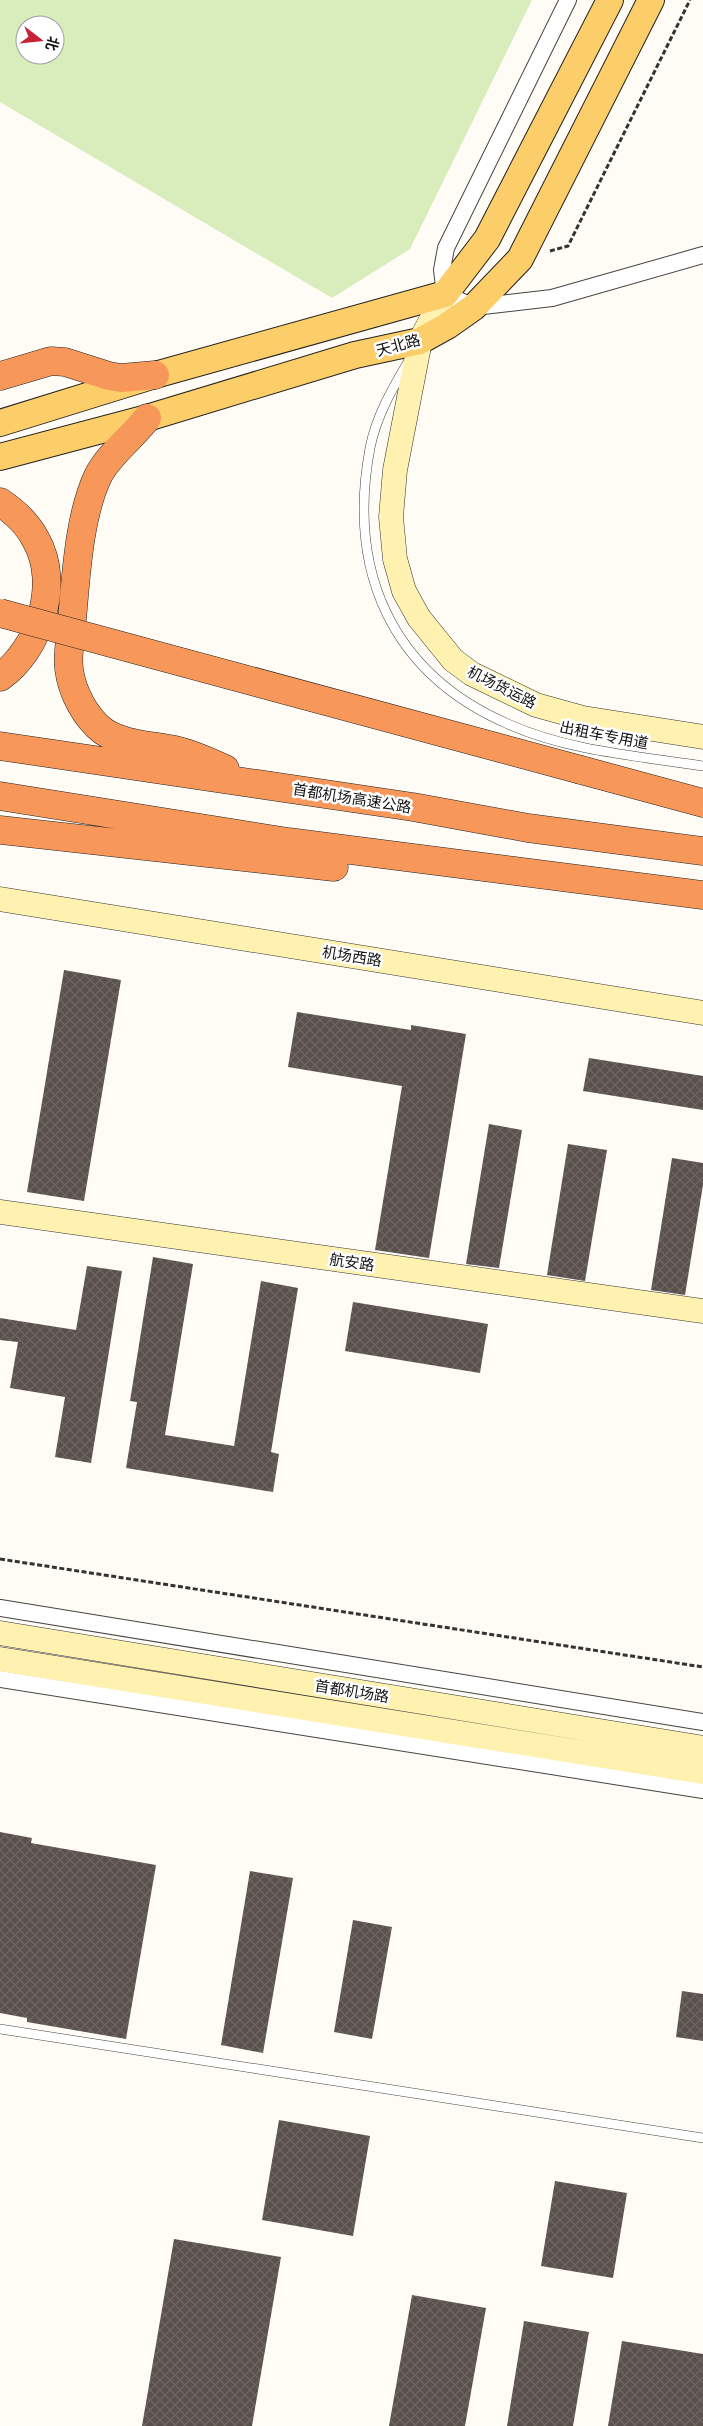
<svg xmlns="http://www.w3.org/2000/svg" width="703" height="2426" viewBox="0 0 703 2426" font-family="Lora,'Noto Sans SC',serif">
<defs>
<pattern id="building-cross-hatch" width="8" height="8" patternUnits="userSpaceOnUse" patternTransform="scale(1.25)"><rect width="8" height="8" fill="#5a514d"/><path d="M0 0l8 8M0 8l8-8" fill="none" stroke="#6d6662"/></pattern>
</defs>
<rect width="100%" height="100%" fill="#fffcf5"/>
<!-- grass -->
<path fill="#d8ecbc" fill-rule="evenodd" d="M 0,0 L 532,0 L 410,249 L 332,298 L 0,102 ZM 25,25 L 55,25 L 55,55 L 25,55 Z"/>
<!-- building -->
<path fill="url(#building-cross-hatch)" d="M 64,970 L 121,980 L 84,1201 L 27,1192 Z
M 297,1012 L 411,1030 L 411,1025 L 466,1034 L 429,1258 L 375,1250 L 402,1086 L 288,1067 Z
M 589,1058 L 703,1076 L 703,1110 L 583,1091 Z
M 489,1124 L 522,1130 L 499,1268 L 466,1264 Z
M 568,1144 L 607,1150 L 585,1281 L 547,1275 Z
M 672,1158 L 703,1163 L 703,1185 L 685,1295 L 651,1290 Z
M 153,1257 L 193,1264 L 165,1435 L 234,1446 L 261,1281 L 298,1288 L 271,1452 L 279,1454 L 273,1492 L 126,1468 L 137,1402 L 130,1401 Z
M 87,1266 L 122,1271 L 91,1463 L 55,1457 L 65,1397 L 10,1388 L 18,1342 L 0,1340 L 0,1318 L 76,1330 Z
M 353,1302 L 488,1324 L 480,1373 L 345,1351 Z
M 0,1832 L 32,1838 L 31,1843 L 156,1865 L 126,2039 L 27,2022 L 27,2018 L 0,2013 Z
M 250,1871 L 293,1878 L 263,2053 L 221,2045 Z
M 353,1920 L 392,1927 L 372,2039 L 334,2032 Z
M 682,1991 L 703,1994 L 703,2041 L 676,2037 Z
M 279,2120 L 370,2136 L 353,2236 L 262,2220 Z
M 555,2181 L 627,2193 L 613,2278 L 541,2266 Z
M 174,2239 L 281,2257 L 252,2426 L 142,2426 Z
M 412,2295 L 486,2308 L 465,2426 L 389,2426 Z
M 524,2321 L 589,2332 L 573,2426 L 507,2426 Z
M 622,2341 L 703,2354 L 703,2426 L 608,2426 Z"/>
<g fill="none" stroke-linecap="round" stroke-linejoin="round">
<defs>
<path id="lane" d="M 408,362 C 392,389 376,417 370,448 C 347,571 391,673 508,724 C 568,751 638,756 703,766
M 0,2029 L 703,2138"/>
<path id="street" d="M 568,0 L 446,248 L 442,270 L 445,294 L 474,307 L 552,298 L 703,255
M 0,1608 L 703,1722
M 0,1679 L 703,1790"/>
<path id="secondary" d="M 445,294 L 420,341 L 395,470 L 391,517 L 395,559 L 404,591 L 419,618 L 453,660 L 472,674 L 536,705 L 583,718 L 703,737
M 0,899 L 703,1013
M 0,1212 L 703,1311
M 0,1633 L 703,1748
M 0,1659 L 703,1772"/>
<path id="primary" d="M 0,423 L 155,375 L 445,294 L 487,239 L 610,0
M 0,457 L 147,418 L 355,355 L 420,341 L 447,326 L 474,307 L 520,259 L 651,0"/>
<path id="highway" d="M 0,376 L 51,361 L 65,362 L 109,376 L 121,378 L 155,375
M 147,418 C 133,437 108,455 98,476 C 79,516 76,576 72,620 C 71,636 67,653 69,669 C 72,692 85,717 103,731 C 125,746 155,745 179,751 C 195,755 210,762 225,769
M 0,502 C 15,512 28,524 36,540 C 61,584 39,650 0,677
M 0,746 L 413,807 L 528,828 L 703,851
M 581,770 L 703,803
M 0,796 L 288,842 L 703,895
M 0,830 L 334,867"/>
</defs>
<!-- lane casing -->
<use href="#lane" stroke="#444" stroke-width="10"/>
<!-- street casing -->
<use href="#street" stroke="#444" stroke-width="18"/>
<!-- secondary casing -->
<use href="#secondary" stroke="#333" stroke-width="25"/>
<!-- primary casing -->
<use href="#primary" stroke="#222" stroke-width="28"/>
<!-- highway casing -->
<use href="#highway" stroke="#222" stroke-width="29"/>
<!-- path -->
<path stroke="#333" stroke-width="3" stroke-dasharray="5 2.5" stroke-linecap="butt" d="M 550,251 L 568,246 L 690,0
M 0,1559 L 703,1667"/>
<!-- lane -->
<use href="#lane" stroke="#fff" stroke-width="9"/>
<!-- street -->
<use href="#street" stroke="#fff" stroke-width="16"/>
<!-- secondary -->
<use href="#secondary" stroke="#fff1b0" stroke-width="24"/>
<!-- primary -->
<use href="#primary" stroke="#fbce69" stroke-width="26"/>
<!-- highway -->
<use href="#highway" stroke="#f7985a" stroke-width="28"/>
<defs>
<path id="highway-bridge" d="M 0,613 L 581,770"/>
</defs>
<!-- highway-bridge casing -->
<use href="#highway-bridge" stroke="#222" stroke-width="29" stroke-linecap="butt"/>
<!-- highway-bridge -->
<use href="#highway-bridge" stroke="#f7985a" stroke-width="28"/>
</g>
<g text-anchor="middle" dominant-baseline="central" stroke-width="5" stroke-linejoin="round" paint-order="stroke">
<!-- street labels -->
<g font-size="15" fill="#111" stroke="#fff">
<text transform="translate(398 345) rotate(-15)">天北路</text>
<text transform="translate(502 687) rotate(27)">机场货运路</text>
<text transform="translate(604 735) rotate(11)">出租车专用道</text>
<text transform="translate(352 798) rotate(9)">首都机场高速公路</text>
<text transform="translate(352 956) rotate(9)">机场西路</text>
<text transform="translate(352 1262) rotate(8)">航安路</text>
<text transform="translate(352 1691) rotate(9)">首都机场路</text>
</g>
</g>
<!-- north arrow -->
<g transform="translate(40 40) rotate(106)"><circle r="24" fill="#ffffff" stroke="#a0a0a0"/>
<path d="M0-4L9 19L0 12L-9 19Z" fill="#c62336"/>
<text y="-8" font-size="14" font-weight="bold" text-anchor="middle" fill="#111111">北</text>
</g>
</svg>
